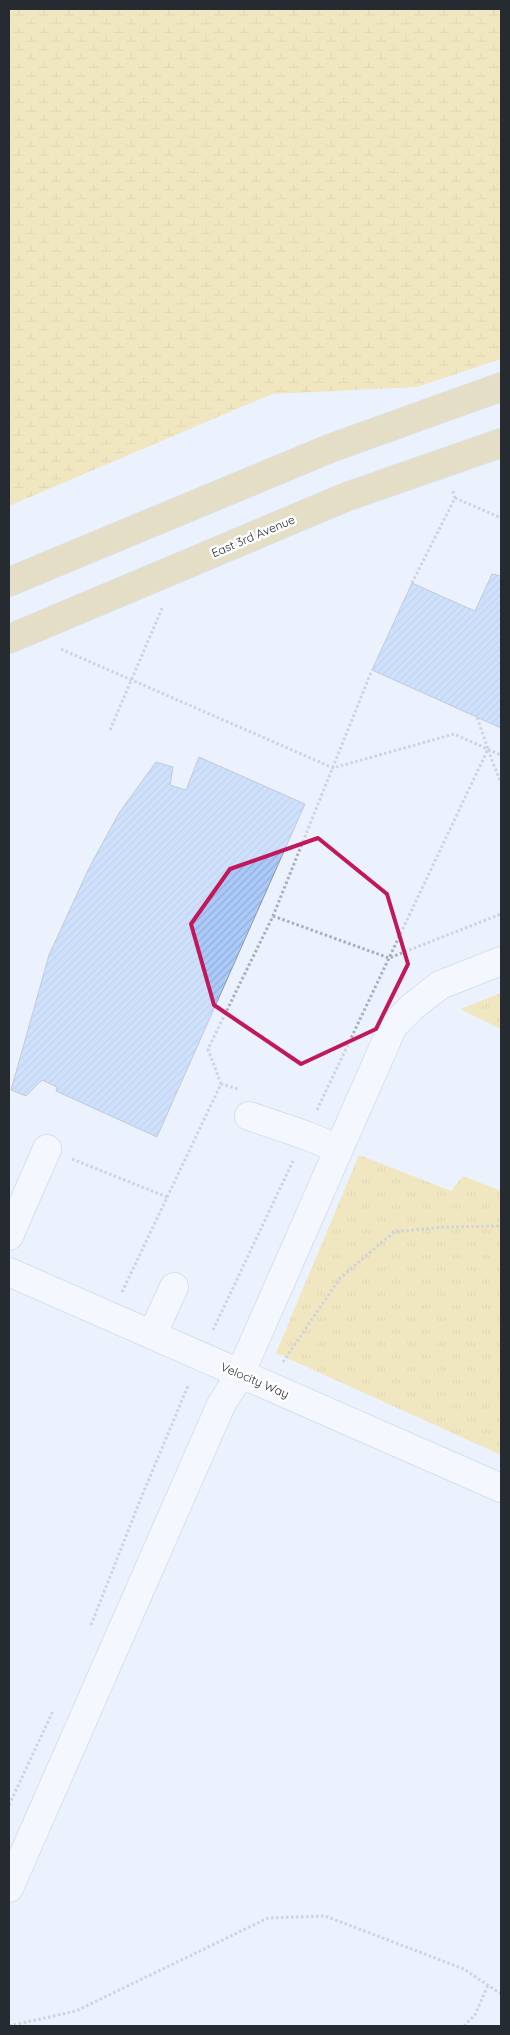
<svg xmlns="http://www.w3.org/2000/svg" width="510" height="2035" viewBox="0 0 510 2035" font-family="Quicksand,sans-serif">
<defs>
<pattern id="wetland-marsh" width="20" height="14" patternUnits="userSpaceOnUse" patternTransform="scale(1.25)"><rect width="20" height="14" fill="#f7d773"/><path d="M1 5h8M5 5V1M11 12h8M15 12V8" fill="none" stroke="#d4b964"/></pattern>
<pattern id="park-tufts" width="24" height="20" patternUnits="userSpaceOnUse" patternTransform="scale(1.25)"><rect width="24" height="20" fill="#f7d773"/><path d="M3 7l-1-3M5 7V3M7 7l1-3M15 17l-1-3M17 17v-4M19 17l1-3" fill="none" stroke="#d4b964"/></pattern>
<pattern id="building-hatch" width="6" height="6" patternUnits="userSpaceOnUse" patternTransform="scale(1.25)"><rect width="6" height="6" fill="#abcafa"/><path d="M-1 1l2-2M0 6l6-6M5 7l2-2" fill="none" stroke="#93aed7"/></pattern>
</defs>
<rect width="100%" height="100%" fill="#ebf2fd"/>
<!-- wetland -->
<path fill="url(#wetland-marsh)" d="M 9,9 L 501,9 L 501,359 L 417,387 L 272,394 L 9,506 Z"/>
<!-- park -->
<path fill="url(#park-tufts)" d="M 501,993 L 501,1029 L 460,1009 L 461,1009 Z
M 359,1155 L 451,1191 L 463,1176 L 501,1191 L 501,1455 L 276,1353 Z"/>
<!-- building -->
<path fill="url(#building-hatch)" stroke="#8f9aab" d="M 492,574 L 501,576 L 501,728 L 372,670 L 412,583 L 475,611 Z
M 199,757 L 305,804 L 157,1137 L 56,1091 L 57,1087 L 42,1080 L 26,1096 L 11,1090 L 49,955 L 89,868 L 119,813 L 156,762 L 173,767 L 170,785 L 186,790 Z"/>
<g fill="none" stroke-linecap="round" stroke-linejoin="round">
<defs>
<path id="minor" d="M 249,1116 L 305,1135 L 339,1149
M 9,1236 L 47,1149
M 9,1272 L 501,1488
M 152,1335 L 174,1287
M 9,1888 L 221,1405 L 240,1374 L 251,1349 L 393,1026 L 412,1007 L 440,985 L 501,961"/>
<path id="major" d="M 9,582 L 331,448 L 501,387
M 9,639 L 346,497 L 501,443"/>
</defs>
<!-- minor casing -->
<use href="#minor" stroke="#bfcadc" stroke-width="30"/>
<!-- major casing -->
<use href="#major" stroke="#cfd0d2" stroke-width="30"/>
<!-- path -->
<path stroke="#a9afb9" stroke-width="3" stroke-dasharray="2.5 2.5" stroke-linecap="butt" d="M 455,498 L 501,518
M 412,583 L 455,498 L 452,489
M 61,649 L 333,768 L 454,734 L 501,755
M 110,730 L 163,606
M 488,750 L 501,783
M 273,916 L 389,958 L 501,914
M 221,1084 L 208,1049 L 273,916 L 372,670
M 317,1110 L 488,749 L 477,717
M 72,1159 L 167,1197
M 122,1292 L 221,1084 L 238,1089
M 213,1330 L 293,1161
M 283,1362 L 340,1278 L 394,1232 L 445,1227 L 501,1226
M 91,1625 L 141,1498 L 188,1386
M 9,1805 L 53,1711
M 9,2026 L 76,2011 L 268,1918 L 325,1916 L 464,1969 L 501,1994
M 464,2026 L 475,2015 L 488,1985"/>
<!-- minor -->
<use href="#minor" stroke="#fff" stroke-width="28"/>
<!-- major -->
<use href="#major" stroke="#dac682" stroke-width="28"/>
</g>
<!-- marked area -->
<path d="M0 0H510V2035H0ZM 318,838 L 387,894 L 408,964 L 376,1029 L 301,1064 L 214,1005 L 191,924 L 230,869 Z" fill="#ebf2fd" fill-opacity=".55" fill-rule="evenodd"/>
<path fill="none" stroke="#c2185b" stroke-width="4" stroke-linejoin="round" d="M 318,838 L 387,894 L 408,964 L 376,1029 L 301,1064 L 214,1005 L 191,924 L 230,869 Z"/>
<g text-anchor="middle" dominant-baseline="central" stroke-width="5" stroke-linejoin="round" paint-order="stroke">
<!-- street labels -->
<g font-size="12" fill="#262b31" stroke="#fff">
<text transform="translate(253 536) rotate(-23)">East 3rd Avenue</text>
<text transform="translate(255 1380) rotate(23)">Velocity Way</text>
</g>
</g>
<!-- border -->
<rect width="510" height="2035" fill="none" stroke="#262b31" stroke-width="20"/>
</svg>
